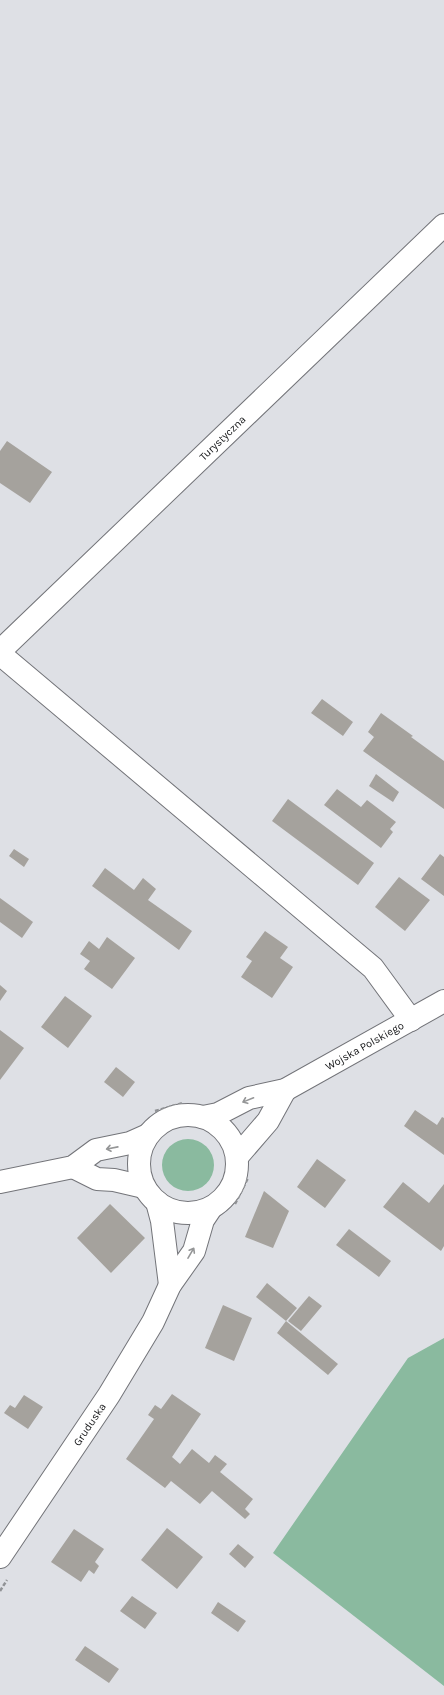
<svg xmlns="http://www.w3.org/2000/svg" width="444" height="1695" viewBox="0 0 444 1695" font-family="Karla,sans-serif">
<rect width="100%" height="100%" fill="#dee0e5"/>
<!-- green -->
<path fill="#8aba9f" d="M162 1165a26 26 0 1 1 52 0a26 26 0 1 1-52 0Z
M 444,1338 L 444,1686 L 273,1553 L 408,1358 Z"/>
<!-- building -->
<path fill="#a5a29d" d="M 7,441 L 52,472 L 30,503 L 0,483 L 0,451 Z
M 322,699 L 353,722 L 343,736 L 311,713 Z
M 381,713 L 413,736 L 411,737 L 444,761 L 444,809 L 363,751 L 374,737 L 368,732 Z
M 376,774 L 399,792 L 393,802 L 369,786 Z
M 337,789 L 361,807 L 367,800 L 396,822 L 390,829 L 393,832 L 381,848 L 324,805 Z
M 288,799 L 374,863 L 358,885 L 272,821 Z
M 14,849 L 29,859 L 24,867 L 9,856 Z
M 440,854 L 444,857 L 444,896 L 421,879 Z
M 105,868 L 134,890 L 143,878 L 156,889 L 148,900 L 192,931 L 179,950 L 92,886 Z
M 399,877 L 430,900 L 405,931 L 375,907 Z
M 0,898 L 33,922 L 22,938 L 0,922 Z
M 265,931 L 288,947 L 280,958 L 293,967 L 272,998 L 241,977 L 252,961 L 246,957 Z
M 107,937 L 135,958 L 112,989 L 84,969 L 90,961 L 80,954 L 89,941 L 99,949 Z
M 0,985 L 7,991 L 0,1001 Z
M 65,996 L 92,1016 L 68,1048 L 41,1027 Z
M 0,1030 L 24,1048 L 0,1080 Z
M 116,1067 L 135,1082 L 123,1097 L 104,1082 Z
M 415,1110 L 437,1125 L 442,1117 L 444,1118 L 444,1155 L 404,1126 Z
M 317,1159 L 346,1180 L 325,1208 L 297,1187 Z
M 403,1182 L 429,1203 L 444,1184 L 444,1246 L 441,1251 L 383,1207 Z
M 264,1191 L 289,1211 L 273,1248 L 245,1237 Z
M 110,1204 L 145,1238 L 111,1273 L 77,1238 Z
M 349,1229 L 391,1261 L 379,1277 L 336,1245 Z
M 267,1283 L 297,1308 L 286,1321 L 256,1297 Z
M 309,1296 L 322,1306 L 301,1331 L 288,1321 Z
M 223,1305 L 252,1318 L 234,1361 L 205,1348 Z
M 286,1321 L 338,1364 L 328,1375 L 277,1333 Z
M 172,1394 L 201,1414 L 172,1457 L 180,1464 L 192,1449 L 209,1463 L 215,1455 L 227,1464 L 220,1472 L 253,1499 L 245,1509 L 250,1514 L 245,1519 L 212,1491 L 200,1504 L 171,1481 L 165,1488 L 126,1459 L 154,1419 L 148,1415 L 155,1405 L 161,1409 Z
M 24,1395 L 43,1407 L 28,1429 L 4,1413 L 10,1405 L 15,1408 Z
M 167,1528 L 203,1557 L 177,1589 L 141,1560 Z
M 74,1529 L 104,1549 L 95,1562 L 99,1566 L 94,1574 L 89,1570 L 81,1582 L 51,1562 Z
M 238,1544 L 254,1557 L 245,1568 L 229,1554 Z
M 132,1596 L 157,1613 L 145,1629 L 120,1611 Z
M 218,1602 L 246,1621 L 238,1632 L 211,1613 Z
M 85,1646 L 119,1669 L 109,1683 L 75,1660 Z"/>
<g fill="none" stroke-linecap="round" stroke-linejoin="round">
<defs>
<g id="street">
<path id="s1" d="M 0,651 L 444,225"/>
<path d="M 0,654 L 373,968 L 411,1020"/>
</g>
<g id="secondary">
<circle cx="188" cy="1164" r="49"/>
<path id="s2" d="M 203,1117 L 218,1114 L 249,1098 L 285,1090 L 444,1001"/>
<path d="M 237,1157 L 268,1121 L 285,1090"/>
<path d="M 73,1167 L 97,1179 L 114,1180 L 144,1187"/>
<path d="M 0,1182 L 73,1167 L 96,1150 L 130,1143 L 148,1135"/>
<path d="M 157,1202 L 162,1221 L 170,1285"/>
<path id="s3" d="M 0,1557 L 109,1395 L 153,1322 L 170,1285 L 194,1251 L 203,1220 L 211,1208"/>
</g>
</defs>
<!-- street casing -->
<use href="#street" stroke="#737479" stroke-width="24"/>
<!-- secondary casing -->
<use href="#secondary" stroke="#737479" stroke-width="24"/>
<!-- path -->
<path stroke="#909295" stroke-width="2.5" stroke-dasharray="4 2" stroke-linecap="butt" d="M 155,1111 L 183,1103
M 235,1204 L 248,1178
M 0,1591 L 7,1580"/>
<!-- street -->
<use href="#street" stroke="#fff" stroke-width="22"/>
<!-- secondary -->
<use href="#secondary" stroke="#fff" stroke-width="22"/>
</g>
<!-- one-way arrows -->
<defs><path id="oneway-shaft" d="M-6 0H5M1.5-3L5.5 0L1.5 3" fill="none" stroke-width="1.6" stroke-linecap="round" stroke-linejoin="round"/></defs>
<g stroke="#959697">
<use href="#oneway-shaft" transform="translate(248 1100) rotate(158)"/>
<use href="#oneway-shaft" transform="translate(112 1148) rotate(169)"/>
<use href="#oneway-shaft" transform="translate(191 1253) rotate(-60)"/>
</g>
<g text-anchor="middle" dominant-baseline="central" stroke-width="3.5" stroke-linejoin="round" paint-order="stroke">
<!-- street labels -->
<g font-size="11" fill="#141517" stroke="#ebedf2">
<text stroke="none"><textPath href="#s1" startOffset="308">Turystyczna</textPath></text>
<text stroke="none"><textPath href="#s2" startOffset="178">Wojska Polskiego</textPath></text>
<text stroke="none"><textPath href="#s3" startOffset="160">Gruduska</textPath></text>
</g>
</g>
</svg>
